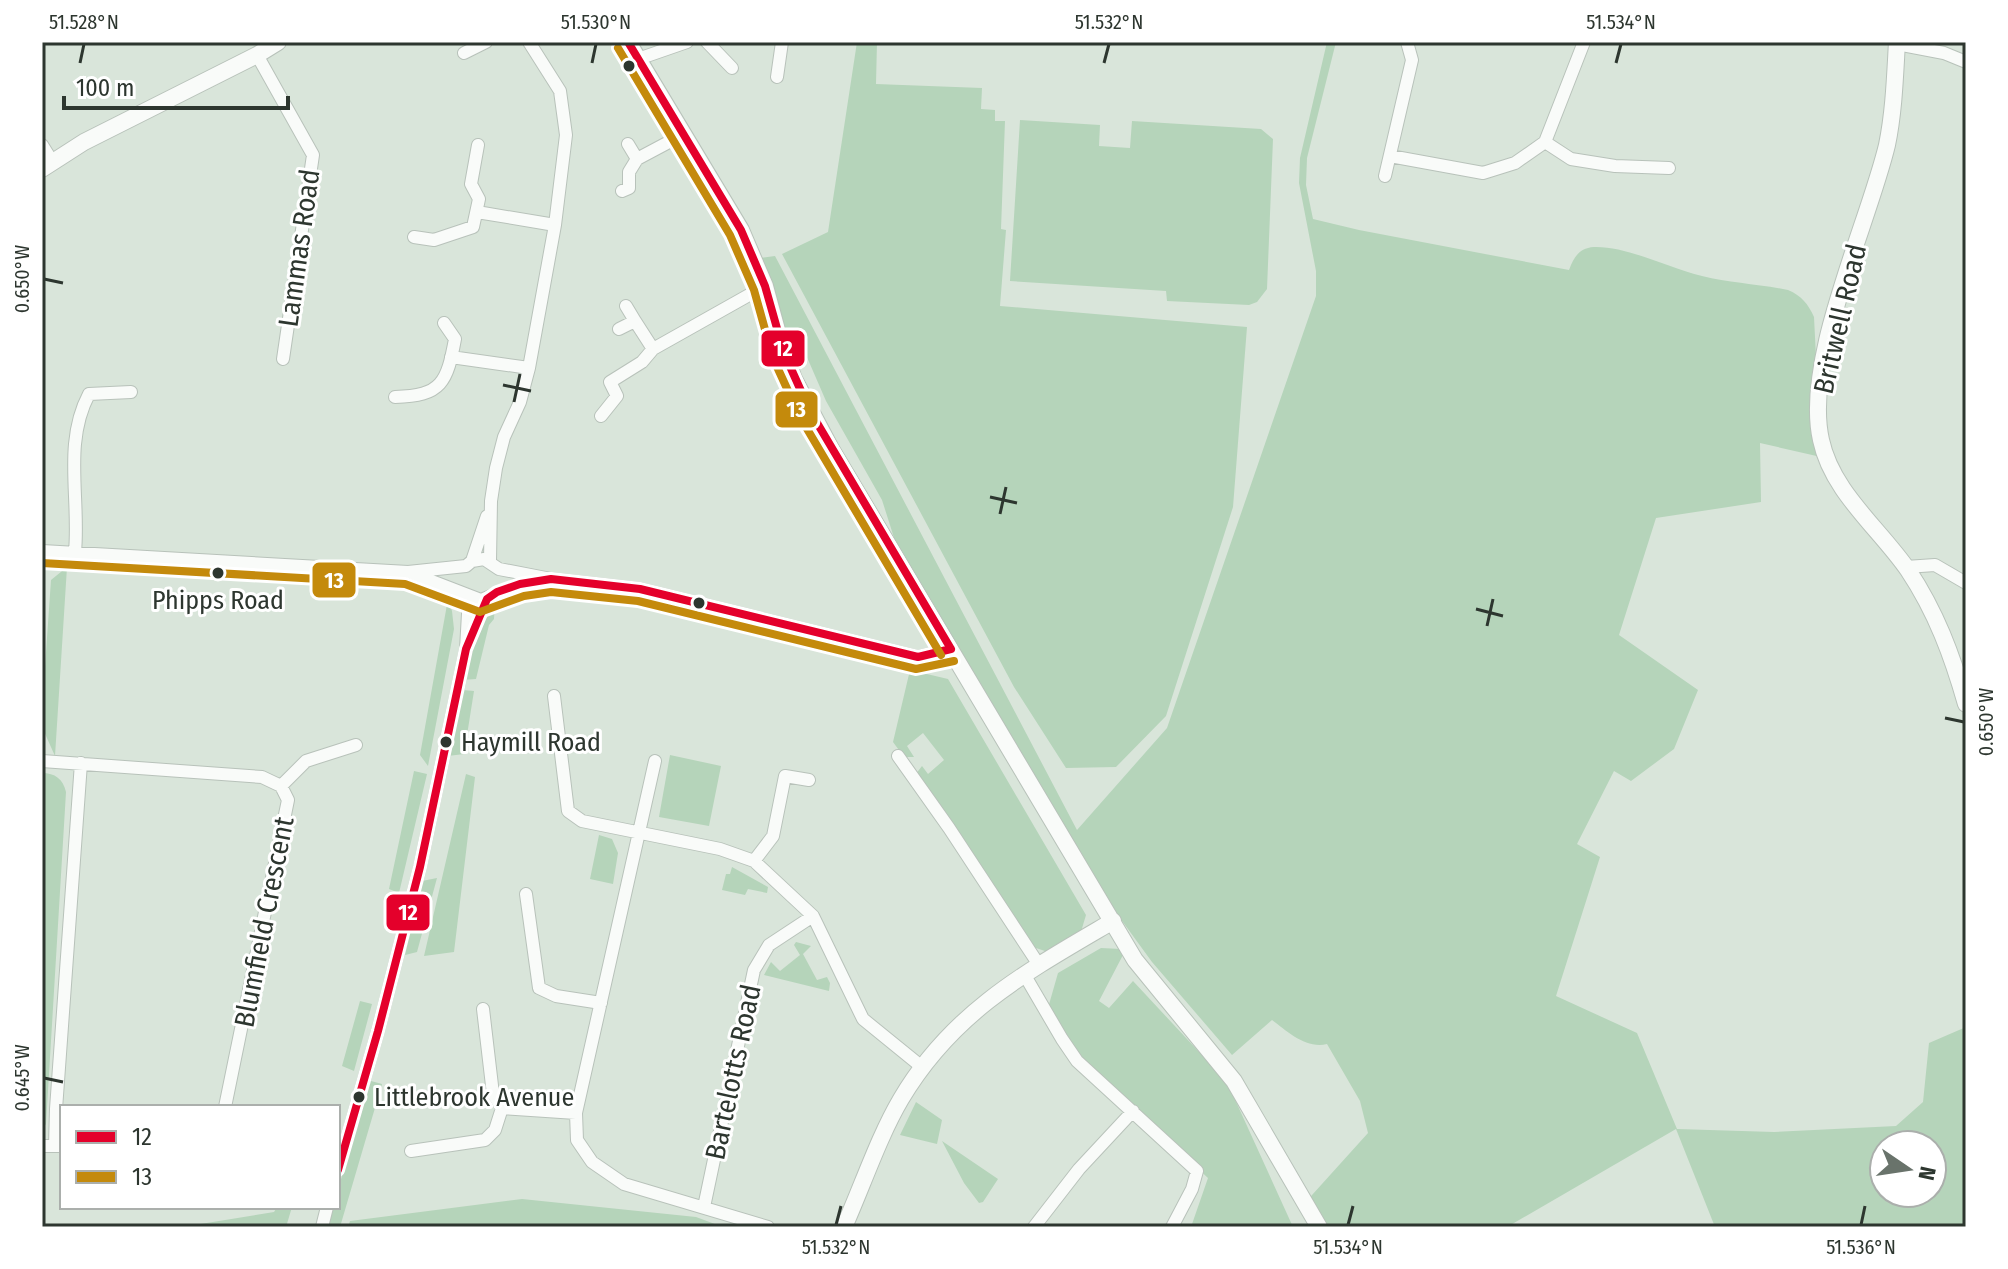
<svg xmlns="http://www.w3.org/2000/svg" width="2008" height="1269" viewBox="0 0 2008 1269" font-family="'Fira Sans Condensed',sans-serif">
<rect width="100%" height="100%" fill="#d9e5da"/>
<!-- green -->
<path fill="#b5d4ba" fill-rule="evenodd" d="M 857,42 L 877,42 L 876,84 L 982,88 L 981,109 L 995,110 L 995,121 L 1005,121 L 1001,229 L 1006,230 L 1000,306 L 1247,327 L 1233,507 L 1166,716 L 1116,767 L 1066,768 L 1014,687 L 782,254 L 828,232 Z
M 1327,42 L 1336,42 L 1307,158 L 1306,185 L 1313,219 L 1359,230 L 1569,270 C 1574,257 1579,248 1594,247 C 1627,246 1669,268 1702,276 C 1730,283 1759,284 1788,290 C 1802,296 1808,304 1814,317 L 1821,457 L 1760,443 L 1761,502 L 1656,518 L 1619,635 L 1698,690 L 1674,749 L 1631,781 L 1614,771 L 1577,844 L 1600,857 L 1556,996 L 1637,1033 L 1677,1129 L 1774,1132 L 1896,1126 L 1923,1102 L 1929,1043 L 1966,1027 L 1966,1227 L 1715,1227 L 1676,1129 L 1507,1227 L 1315,1227 L 1303,1205 L 1368,1133 L 1360,1101 L 1327,1044 C 1306,1049 1288,1032 1272,1020 L 1232,1055 L 1152,962 L 1101,892 L 897,547 L 882,500 L 826,401 L 803,348 L 790,351 L 760,258 L 775,256 L 1077,830 L 1167,728 L 1316,296 L 1316,271 L 1299,183 L 1300,158 ZM 1884,1145 L 1932,1145 L 1932,1193 L 1884,1193 Z
M 1020,120 L 1100,125 L 1099,146 L 1130,148 L 1132,121 L 1261,129 L 1273,139 L 1267,289 L 1257,302 L 1249,305 L 1167,301 L 1166,291 L 1010,281 Z
M 67,567 L 55,756 L 42,727 L 42,710 L 51,580 Z
M 448,599 L 452,611 L 454,629 L 428,766 L 420,755 Z
M 495,602 L 494,619 L 489,625 L 476,679 L 462,680 C 468,652 473,623 495,602 Z
M 910,670 L 948,679 L 1086,915 L 1080,935 L 1048,952 L 1033,947 L 915,775 L 922,766 L 928,774 L 944,760 L 923,733 L 907,746 L 914,757 L 904,757 L 893,742 Z
M 463,690 L 474,691 L 464,754 L 448,756 Z
M 670,755 L 721,766 L 709,826 L 659,817 Z
M 414,771 L 427,774 L 399,893 L 389,889 Z
M 42,773 C 55,773 63,779 66,792 L 46,1124 L 42,1130 Z
M 466,774 L 475,777 L 454,952 L 424,956 Z
M 599,835 L 612,839 L 618,853 L 613,884 L 590,879 Z
M 732,867 L 768,887 L 767,893 L 748,889 L 745,895 L 722,890 L 726,874 L 730,874 Z
M 437,878 L 417,952 L 405,955 L 422,881 Z
M 796,942 L 811,946 L 803,954 L 817,980 L 827,977 L 830,983 L 829,991 L 764,975 L 771,962 L 780,971 L 800,955 L 794,945 Z
M 1101,948 L 1121,949 L 1124,953 L 1099,1001 L 1109,1008 L 1133,981 L 1227,1082 L 1293,1227 L 1191,1227 L 1208,1178 L 1077,1055 L 1048,1008 L 1058,973 Z
M 360,1001 L 372,1004 L 354,1071 L 342,1066 Z
M 371,1081 L 382,1084 L 340,1227 L 326,1227 L 332,1207 L 338,1207 L 338,1189 Z
M 916,1102 L 942,1120 L 937,1144 L 900,1135 Z
M 942,1141 L 998,1179 L 983,1202 L 979,1203 L 964,1183 Z
M 522,1199 L 696,1217 L 723,1227 L 348,1227 L 350,1221 Z
M 277,1207 L 292,1207 L 286,1227 L 182,1227 L 274,1212 Z"/>
<g fill="none" stroke-linecap="round" stroke-linejoin="round">
<defs>
<path id="street" d="M 707,42 L 732,68
M 1897,44 L 1944,53 L 1966,62
M 464,53 L 486,42
M 257,55 L 313,155 L 283,359
M 638,59 L 687,42
M 777,77 L 782,42
M 1545,142 L 1571,159 L 1615,166 L 1669,168
M 42,145 L 52,161
M 1390,156 L 1483,173 L 1515,163 L 1545,142 L 1584,42
M 637,159 L 684,134
M 1385,176 L 1412,60 L 1407,42
M 622,191 L 629,188 L 629,172 L 637,159 L 628,144
M 477,212 L 555,225
M 414,237 L 434,240 L 473,227 L 479,199 L 471,184 L 478,145
M 626,306 L 635,321
M 619,329 L 635,321 L 653,349
M 451,357 L 529,368
M 395,397 C 442,396 447,382 455,339 L 444,323
M 601,416 L 617,396 L 610,382 L 642,362 L 653,349 L 765,286
M 42,551 L 408,572 L 466,566 L 472,561 L 484,559 L 499,569 L 551,579 L 640,589 L 918,657 L 951,649
M 75,552 C 80,498 63,443 89,394 L 131,392
M 472,561 L 487,516
M 490,561 L 491,501 L 496,468 L 504,437 L 520,402 L 529,368 L 555,225 L 566,135 L 560,91 L 529,42
M 1906,567 L 1935,565 L 1966,583
M 411,573 L 481,600 L 520,584 L 543,580
M 469,643 L 487,599
M 554,696 L 568,811 L 582,821 L 720,849 L 754,861 L 813,916 L 863,1019 L 922,1067
M 898,756 L 949,828 L 1039,965
M 42,761 L 262,777 L 281,786 L 288,800 L 225,1107
M 655,761 L 576,1113 L 577,1140 L 592,1162 L 624,1184 L 768,1227
M 281,786 L 306,761 L 356,745
M 754,861 L 773,836 L 785,776 L 809,780
M 526,894 L 539,988 L 556,996 L 601,1003
M 1024,974 L 1062,1039 L 1077,1061 L 1197,1171 L 1192,1189 L 1172,1227
M 483,1009 L 493,1094 L 502,1108 L 576,1113
M 42,1146 L 62,1146
M 55,1146 L 56,1109 L 81,763
M 411,1151 L 485,1140 L 495,1130 L 502,1108
M 338,1170 L 378,1031 L 420,867 L 466,649 L 469,596
M 704,1207 L 754,970 L 769,945 L 813,916
M 322,1227 L 327,1207
M 1034,1227 L 1079,1169 L 1133,1111"/>
<path id="secondary" d="M 628,42 L 741,230 L 765,286 L 780,341 L 794,379 L 830,447 L 1135,960 L 1234,1081 L 1319,1227
M 1897,42 C 1895,76 1894,111 1887,145 C 1868,225 1803,360 1821,440 C 1832,492 1879,528 1908,570 C 1936,612 1952,655 1966,704
M 42,169 L 84,142 L 257,55 L 278,42
M 844,1227 C 862,1187 879,1136 901,1099 C 953,1011 1028,971 1113,921"/>
</defs>
<!-- street casing -->
<use href="#street" stroke="#b8c2ba" stroke-width="14"/>
<!-- secondary casing -->
<use href="#secondary" stroke="#b8c2ba" stroke-width="18"/>
<!-- street -->
<use href="#street" stroke="#f9fbf9" stroke-width="12"/>
<!-- secondary -->
<use href="#secondary" stroke="#f9fbf9" stroke-width="16"/>
<defs>
<path id="bus-1" d="M 628,42 L 741,230 L 765,286 L 784,353 L 810,411 L 951,649
M 338,1170 L 378,1031 L 420,867 L 466,649 L 487,599 L 497,592 L 520,584 L 551,579 L 640,589 L 918,657 L 951,649"/>
<path id="bus-2" d="M 618,48 L 730,235 L 754,290 L 773,358 L 800,417 L 941,655
M 42,563 L 405,584 L 480,612 L 524,596 L 551,592 L 638,601 L 916,669 L 954,661"/>
</defs>
<!-- bus-1 casing -->
<use href="#bus-1" stroke="#fff" stroke-width="14"/>
<!-- bus-2 casing -->
<use href="#bus-2" stroke="#fff" stroke-width="14"/>
<!-- bus-1 -->
<use href="#bus-1" stroke="#e4002b" stroke-width="8"/>
<!-- bus-2 -->
<use href="#bus-2" stroke="#c48a0c" stroke-width="8"/>
</g>
<!-- ticks -->
<path fill="none" stroke="#2d362f" stroke-width="3" d="M 80,63 L 84,44M 592,63 L 596,44M 1104,63 L 1109,44M 1616,63 L 1621,44M 44,279 L 63,283M 503,385 L 531,391M 514,402 L 520,374M 990,497 L 1017,503M 1000,514 L 1006,487M 1476,609 L 1503,616M 1487,626 L 1493,599M 1945,718 L 1964,722M 44,1078 L 63,1082M 836,1225 L 841,1206M 1348,1225 L 1353,1206M 1861,1225 L 1865,1206"/>
<!-- markers -->
<g fill="#2d362f" stroke="#fff" stroke-width="3">
<circle cx="629" cy="66" r="7"/>
<circle cx="218" cy="573" r="7"/>
<circle cx="699" cy="603" r="7"/>
<circle cx="446" cy="742" r="7"/>
<circle cx="359" cy="1097" r="7"/>
</g>
<g text-anchor="middle" dominant-baseline="central" stroke-width="6" stroke-linejoin="round" paint-order="stroke">
<!-- bus labels -->
<g font-size="26" fill="#2d362f" stroke="#fff" text-anchor="start">
<text x="218" y="600" text-anchor="middle">Phipps Road</text>
<text x="461" y="742">Haymill Road</text>
<text x="374" y="1097">Littlebrook Avenue</text>
</g>
<!-- street labels -->
<g font-size="28" fill="#2d362f" stroke="#fff">
<text transform="translate(299 248) rotate(-82)">Lammas Road</text>
<text transform="translate(1840 319) rotate(-77)">Britwell Road</text>
<text transform="translate(264 922) rotate(-79)">Blumfield Crescent</text>
<text transform="translate(733 1072) rotate(-78)">Bartelotts Road</text>
</g>
</g>
<g stroke="#fff" stroke-width="3">
<rect x="760" y="329" width="46" height="39" rx="8" fill="#e4002b"/>
<rect x="774" y="390" width="45" height="39" rx="8" fill="#c48a0c"/>
<rect x="311" y="561" width="46" height="38" rx="8" fill="#c48a0c"/>
<rect x="385" y="893" width="46" height="39" rx="8" fill="#e4002b"/>
</g>
<g font-size="22" text-anchor="middle" font-weight="bold" fill="#fff">
<text x="783" y="356">12</text>
<text x="796" y="417">13</text>
<text x="334" y="588">13</text>
<text x="408" y="920">12</text>
</g>
<!-- border -->
<rect width="2008" height="1269" fill="none" stroke="#ffffff" stroke-width="88"/>
<!-- legend -->
<rect x="60" y="1105" width="280" height="104" fill="#ffffff" stroke="#abafac" stroke-width="2"/>
<rect x="76" y="1131" width="40" height="12" fill="#e4002b" stroke="#abafac" stroke-width="2"/>
<text x="132" y="1145" font-size="24" fill="#2d362f">12</text>
<rect x="76" y="1171" width="40" height="12" fill="#c48a0c" stroke="#abafac" stroke-width="2"/>
<text x="132" y="1185" font-size="24" fill="#2d362f">13</text>
<!-- north arrow -->
<g transform="translate(1908 1169) rotate(103)"><circle r="38" fill="#ffffff" stroke="#abafac" stroke-width="2"/>
<path d="M0-6L14 30L0 20L-14 30Z" fill="#69736b"/>
<text y="-12" font-size="22" font-weight="bold" text-anchor="middle" fill="#2d362f">N</text>
</g>
<!-- scale -->
<path d="M64 96v12h224v-12" fill="none" stroke="#2d362f" stroke-width="4"/>
<text x="76" y="96" font-size="24" fill="#2d362f" stroke="#ffffff" stroke-width="6" paint-order="stroke">100 m</text>
<rect x="44" y="44" width="1920" height="1181" fill="none" stroke="#2d362f" stroke-width="3"/>
<g font-size="20" text-anchor="middle" fill="#2d362f">
<text x="84" y="29">51.528°N</text>
<text x="596" y="29">51.530°N</text>
<text x="1109" y="29">51.532°N</text>
<text x="1621" y="29">51.534°N</text>
<text transform="translate(22 279) rotate(-90)" y="7">0.650°W</text>
<text transform="translate(1986 722) rotate(-90)" y="7">0.650°W</text>
<text transform="translate(22 1078) rotate(-90)" y="7">0.645°W</text>
<text x="836" y="1254">51.532°N</text>
<text x="1348" y="1254">51.534°N</text>
<text x="1861" y="1254">51.536°N</text>
</g>
</svg>
